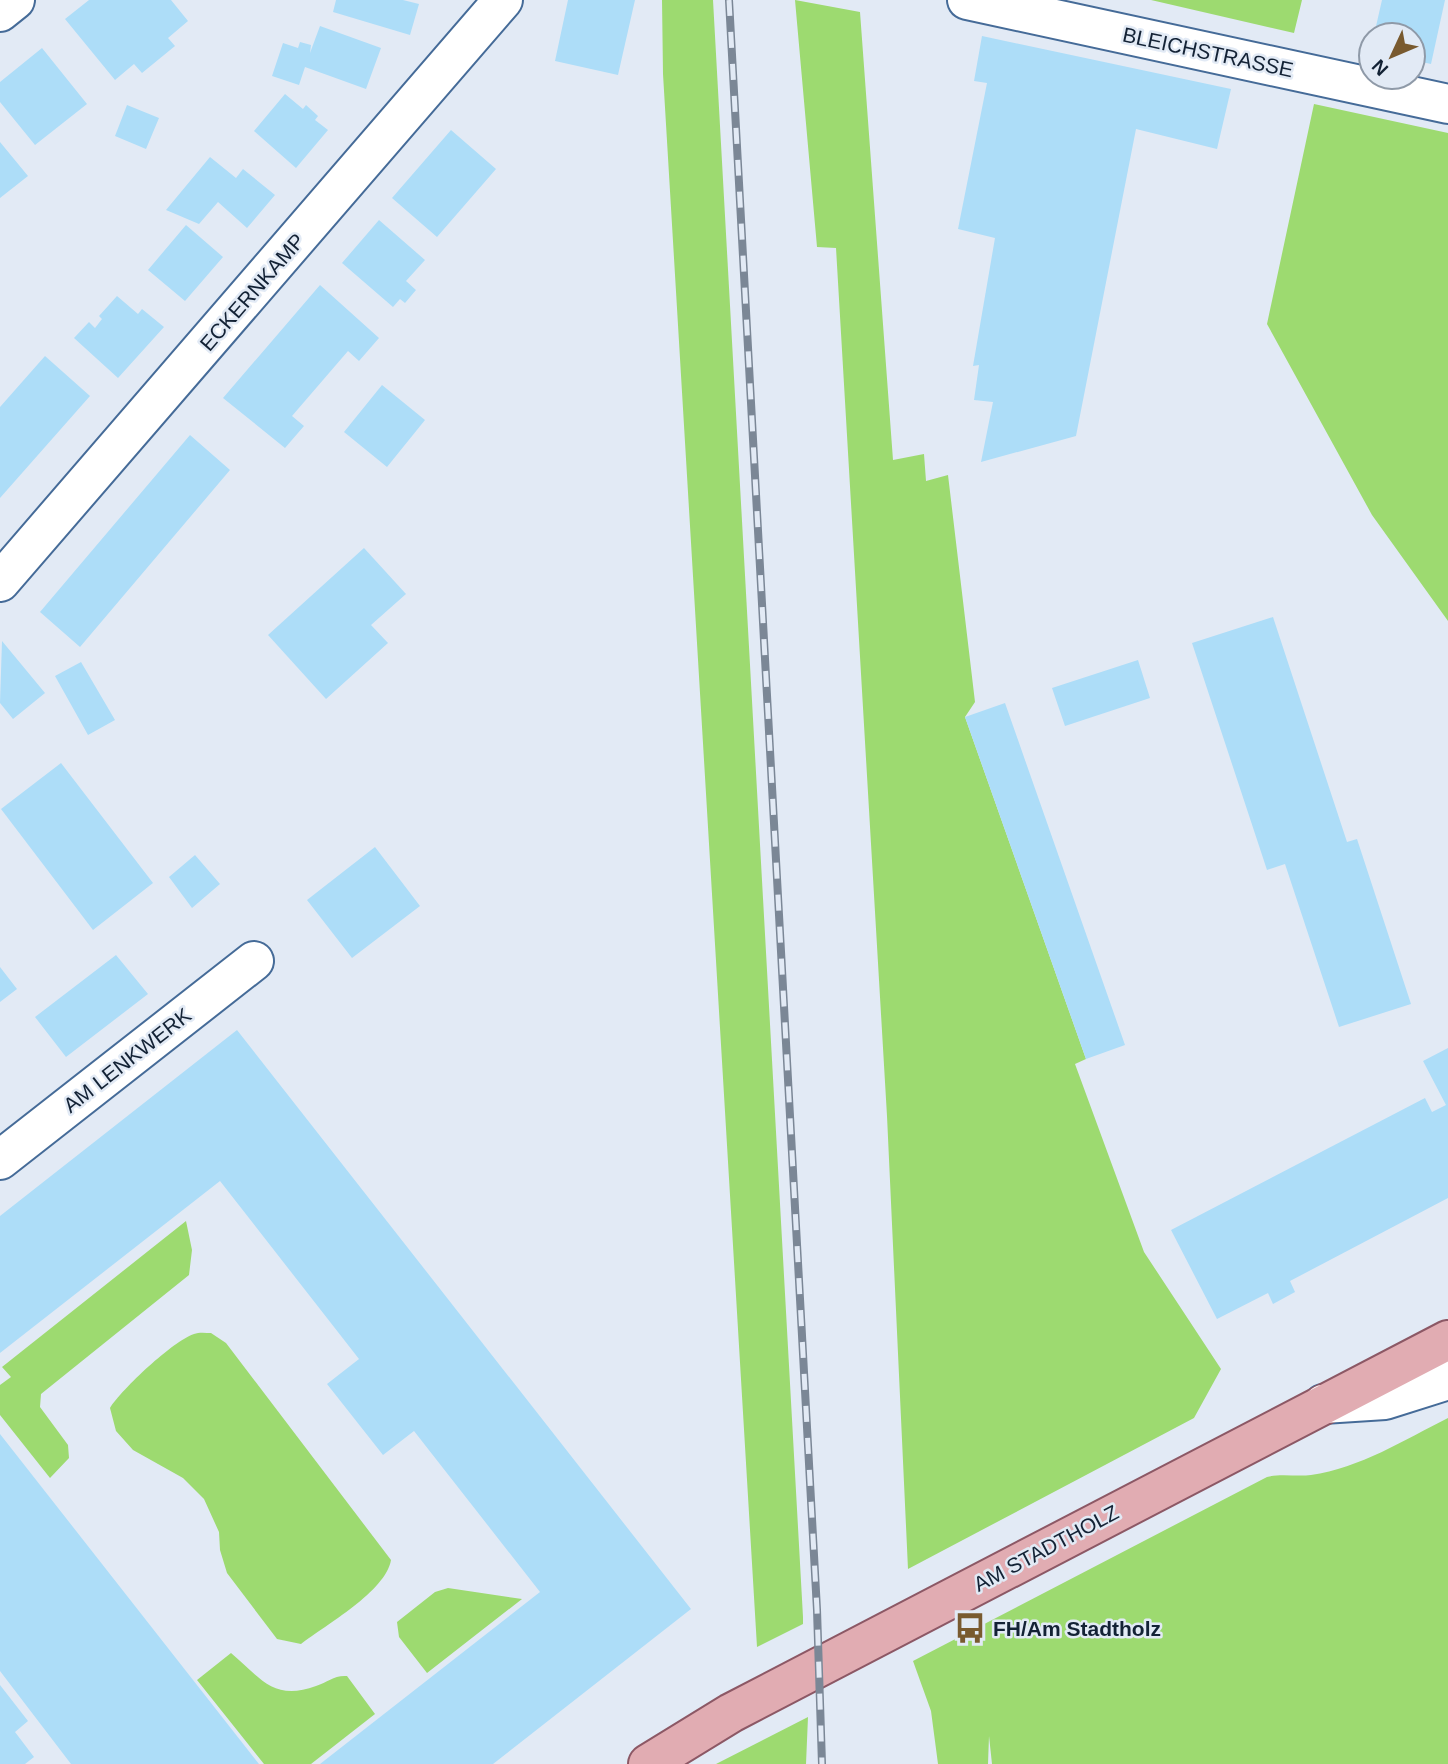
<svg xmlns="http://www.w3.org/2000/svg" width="1448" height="1764" viewBox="0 0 1448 1764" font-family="Helvetica,sans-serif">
<rect width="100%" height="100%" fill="#e2eaf5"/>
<!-- green -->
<path fill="#9dda70" d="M 662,0 L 713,0 L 803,1617 L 803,1624 L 757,1647 L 663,74 Z
M 795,0 L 860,12 L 893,460 L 924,454 L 926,481 L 948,475 L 975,702 L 965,717 L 1086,1059 L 1075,1064 L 1144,1252 L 1221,1369 L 1194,1418 L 908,1569 L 887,1116 L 836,248 L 817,247 Z
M 1151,0 L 1302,0 L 1294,33 Z
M 1314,104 L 1448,133 L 1448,621 L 1372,515 L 1267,324 Z
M 186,1221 L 192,1250 L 189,1275 L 41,1394 L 40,1407 L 68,1445 L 69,1458 L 50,1478 L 0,1415 L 0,1385 L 11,1377 L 2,1367 Z
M 211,1333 L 226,1343 L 391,1560 C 386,1591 326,1625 301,1644 L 277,1639 L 227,1573 L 220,1550 L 219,1532 L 204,1499 L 183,1478 L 133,1450 L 116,1431 L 110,1408 C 122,1389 173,1341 194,1334 C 199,1332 206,1333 211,1333 Z
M 1448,1418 L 1448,1764 L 992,1764 L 989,1736 L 988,1764 L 938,1764 L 931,1711 L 913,1661 L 1267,1477 C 1282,1473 1296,1477 1311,1475 C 1360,1468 1404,1440 1448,1418 Z
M 448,1588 L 522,1599 L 427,1673 L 399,1637 L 397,1622 L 435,1592 Z
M 231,1653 C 260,1677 273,1702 316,1686 C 328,1682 334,1675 347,1676 L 375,1714 L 311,1764 L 264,1764 L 197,1680 Z
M 808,1717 L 806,1764 L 716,1764 Z"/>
<!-- building -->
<path fill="#adddf8" d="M 89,0 L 171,0 L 188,21 L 168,38 L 175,46 L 142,73 L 134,64 L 115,80 L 65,19 Z
M 336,0 L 403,0 L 419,4 L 410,35 L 333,12 Z
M 568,0 L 635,0 L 618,75 L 555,61 Z
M 1382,0 L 1445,0 L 1431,64 L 1413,60 L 1413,35 L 1374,35 Z
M 320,26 L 381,48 L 366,89 L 305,67 L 299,85 L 272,76 L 283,43 L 298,48 L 300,42 L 311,45 L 310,53 Z
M 982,36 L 1231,89 L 1217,149 L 1136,129 L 1076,436 L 981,462 L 993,402 L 974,400 L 979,365 L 973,366 L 995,238 L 958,229 L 987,83 L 974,81 Z
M 42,48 L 87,104 L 35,145 L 0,102 L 0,82 Z
M 285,94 L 303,109 L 306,105 L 318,116 L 315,120 L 328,130 L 296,168 L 254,131 Z
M 127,105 L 159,118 L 146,149 L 115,136 Z
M 451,130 L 496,169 L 437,237 L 392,198 Z
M 0,142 L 28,176 L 0,198 Z
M 210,157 L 236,178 L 243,169 L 275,195 L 247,228 L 218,202 L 199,224 L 166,210 Z
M 379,220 L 425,260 L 406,281 L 416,290 L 405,303 L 400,299 L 393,307 L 342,263 Z
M 186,225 L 223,257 L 185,301 L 148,270 Z
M 320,285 L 379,338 L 359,361 L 348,351 L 292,416 L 304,426 L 285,448 L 223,398 Z
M 117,296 L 138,314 L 142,309 L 164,327 L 118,378 L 74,338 L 89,322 L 95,328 L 102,319 L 99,316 Z
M 45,356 L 90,396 L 0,498 L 0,407 Z
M 382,385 L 425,420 L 387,467 L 344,432 Z
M 190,435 L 230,470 L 80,647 L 40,612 Z
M 364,548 L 406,594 L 371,625 L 388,643 L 326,699 L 268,635 Z
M 1273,617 L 1347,842 L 1357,839 L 1411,1004 L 1339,1027 L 1285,864 L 1267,870 L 1192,643 Z
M 2,641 L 45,693 L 13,719 L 0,703 Z
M 1138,660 L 1150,698 L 1065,726 L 1052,688 Z
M 81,662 L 115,720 L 88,735 L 55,676 Z
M 1005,703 L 1125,1045 L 1086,1059 L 965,717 Z
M 61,763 L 153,883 L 93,930 L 1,809 Z
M 375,847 L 420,906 L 352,958 L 307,900 Z
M 195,855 L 220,884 L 192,908 L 169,877 Z
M 116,955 L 148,994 L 66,1057 L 35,1017 Z
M 0,967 L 17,989 L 0,1002 Z
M 237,1030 L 691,1609 L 493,1764 L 320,1764 L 540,1592 L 414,1431 L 383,1455 L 327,1384 L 359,1359 L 220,1181 L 0,1353 L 0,1216 Z
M 1448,1048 L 1448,1198 L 1290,1281 L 1295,1292 L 1273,1304 L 1268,1293 L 1217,1319 L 1171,1230 L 1425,1098 L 1432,1112 L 1446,1105 L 1423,1061 Z
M 0,1434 L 259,1764 L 71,1764 L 0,1671 Z
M 0,1685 L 28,1721 L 15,1732 L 34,1757 L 25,1764 L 0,1764 Z"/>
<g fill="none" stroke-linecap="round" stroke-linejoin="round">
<defs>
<path id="minor" d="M 967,0 L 1448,104
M 0,12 L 15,0
M 0,582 L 503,0
M 0,1160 L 254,961
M 1323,1404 L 1385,1400 L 1448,1380"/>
<path id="major" d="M 648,1764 L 731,1713 L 1448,1340"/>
</defs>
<!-- minor casing -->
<use href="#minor" stroke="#456b98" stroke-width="42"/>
<!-- major casing -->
<use href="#major" stroke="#8c5865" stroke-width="42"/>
<!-- minor -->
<use href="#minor" stroke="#fff" stroke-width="38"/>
<!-- major -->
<use href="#major" stroke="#e1acb2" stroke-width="38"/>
<defs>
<path id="rail" d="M 729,0 L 817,1610 L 822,1764"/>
</defs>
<!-- rail casing -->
<use href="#rail" stroke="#7b8796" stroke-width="8"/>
<!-- rail -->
<use href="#rail" stroke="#e2eaf5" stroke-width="5" stroke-dasharray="16" stroke-linecap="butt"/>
</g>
<!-- icons -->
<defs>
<symbol id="bus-bare" viewBox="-9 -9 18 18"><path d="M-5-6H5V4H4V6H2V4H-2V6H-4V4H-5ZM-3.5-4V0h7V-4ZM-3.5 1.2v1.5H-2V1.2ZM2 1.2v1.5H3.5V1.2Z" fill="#795a2f" stroke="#e2eaf5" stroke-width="2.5" paint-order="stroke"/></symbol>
</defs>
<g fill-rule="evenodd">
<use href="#bus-bare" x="948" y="1606" width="44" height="44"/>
</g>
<g text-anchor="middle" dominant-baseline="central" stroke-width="5" stroke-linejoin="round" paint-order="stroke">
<!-- street labels -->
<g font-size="21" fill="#132235" stroke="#e2eaf5">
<text transform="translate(1208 52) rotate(12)">BLEICHSTRASSE</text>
<text transform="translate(252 292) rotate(-49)">ECKERNKAMP</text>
<text transform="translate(127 1060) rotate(-38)">AM LENKWERK</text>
<text transform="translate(1046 1548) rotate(-28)">AM STADTHOLZ</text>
</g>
<!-- poi labels -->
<g font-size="21" font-weight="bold" fill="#132235" stroke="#e2eaf5" text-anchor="start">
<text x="993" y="1628">FH/Am Stadtholz</text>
</g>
</g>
<!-- north arrow -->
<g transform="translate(1392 56) rotate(226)"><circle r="33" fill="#e2eaf5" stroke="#8f9aa8" stroke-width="2"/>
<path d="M0-5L12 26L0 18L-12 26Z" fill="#795a2f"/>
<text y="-10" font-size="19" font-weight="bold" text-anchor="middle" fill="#132235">N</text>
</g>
</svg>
